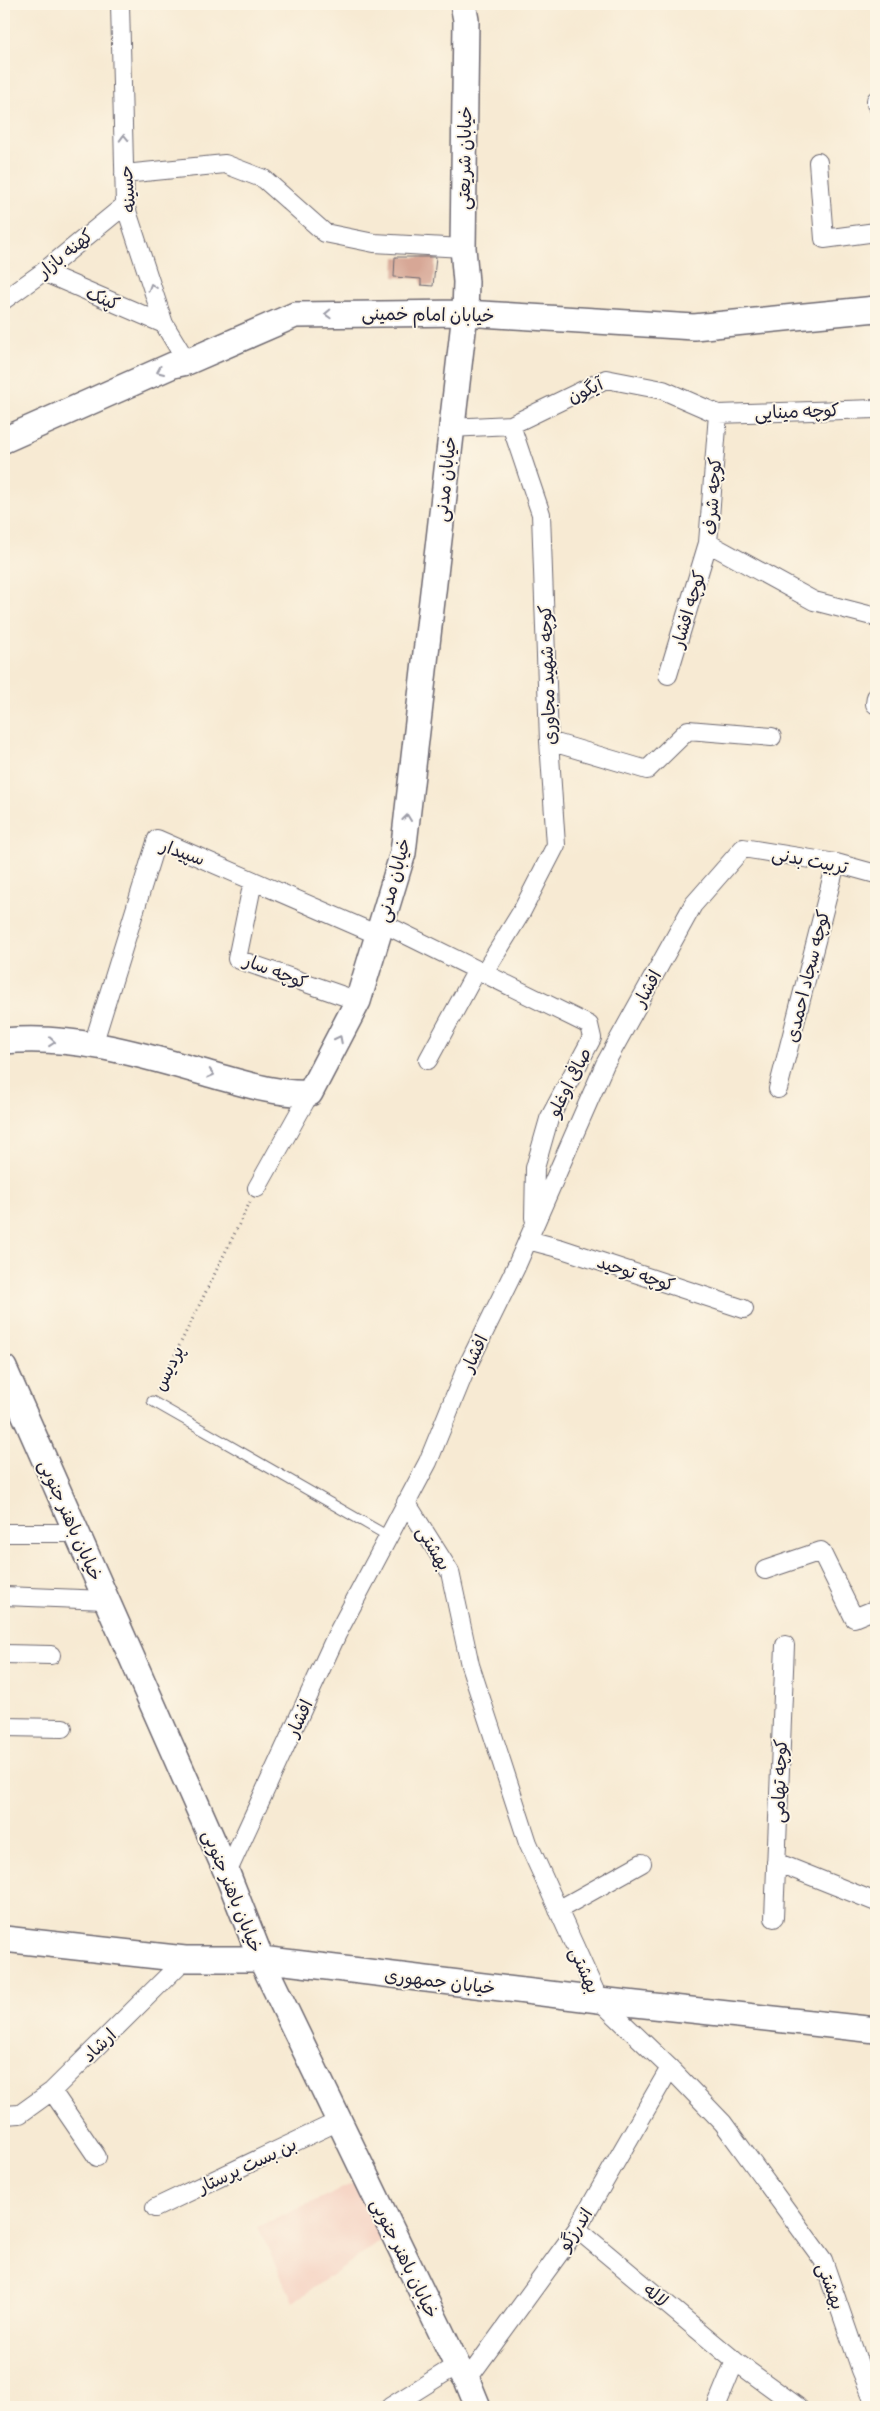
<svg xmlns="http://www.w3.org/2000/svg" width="880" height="2411" viewBox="0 0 880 2411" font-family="'Patrick Hand','Playpen Sans Arabic',sans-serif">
<rect width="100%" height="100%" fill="#fcf5e5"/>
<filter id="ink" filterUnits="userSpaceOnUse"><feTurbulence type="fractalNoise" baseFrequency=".02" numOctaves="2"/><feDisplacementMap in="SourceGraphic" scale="10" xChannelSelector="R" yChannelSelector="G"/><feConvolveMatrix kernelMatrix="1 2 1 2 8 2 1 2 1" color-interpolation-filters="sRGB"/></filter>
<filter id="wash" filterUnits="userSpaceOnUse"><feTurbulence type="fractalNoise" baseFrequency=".0096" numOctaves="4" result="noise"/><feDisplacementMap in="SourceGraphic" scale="20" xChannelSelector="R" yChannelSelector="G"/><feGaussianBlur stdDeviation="1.12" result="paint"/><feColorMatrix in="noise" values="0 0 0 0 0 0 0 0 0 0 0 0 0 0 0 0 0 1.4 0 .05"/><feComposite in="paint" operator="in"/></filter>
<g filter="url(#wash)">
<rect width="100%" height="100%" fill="#f7ead3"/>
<!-- built -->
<path fill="#f5d2c2" d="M 367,2177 L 392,2233 L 293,2302 L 258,2227 Z"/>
<g id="blocks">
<!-- building -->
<path fill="#d7a796" d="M 395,257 L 436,257 L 433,286 L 421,285 L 421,279 L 394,277 Z"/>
</g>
</g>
<g filter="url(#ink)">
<use href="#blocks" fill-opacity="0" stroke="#6d6870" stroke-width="1"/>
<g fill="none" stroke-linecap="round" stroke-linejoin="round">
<defs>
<path id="lane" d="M 152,1401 L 388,1536"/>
<path id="street" d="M 120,4 L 125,205 L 164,324 L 187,362
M 876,100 L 876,104
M 818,162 L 824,239 L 876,232
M 124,174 L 225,164 L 264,179 L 325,233 L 374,243 L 463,248
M 43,272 L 164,324
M 4,300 L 43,272 L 125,205
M 718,414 L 876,409
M 511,425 L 606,379 L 663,390 L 718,414 L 708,543 L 814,601 L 876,617
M 450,428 L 511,425 L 541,514 L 549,741 L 556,845 L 522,911 L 484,973
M 668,675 L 708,543
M 875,704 L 876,697
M 549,741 L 647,770 L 688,730 L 772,737
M 253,881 L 237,959 L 358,1001
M 382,923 L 589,1025 L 592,1038 L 549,1119 L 535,1168 L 534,1218
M 93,1045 L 157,839 L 378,935
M 428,1060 L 477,970
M 778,1089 L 836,863
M 257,1188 L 310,1093
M 528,1240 L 562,1249 L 744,1309
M 406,1502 L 450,1572 L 470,1665 L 528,1843 L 599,2000 L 670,2068 L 723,2123 L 823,2260 L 861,2370 L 876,2406
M 4,1533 L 77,1533
M 765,1570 L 821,1551 L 854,1618 L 876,1609
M 4,1596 L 106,1600
M 4,1654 L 51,1655
M 4,1727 L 63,1728
M 776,1862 L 876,1902
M 227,1873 L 337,1634 L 428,1462 L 465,1371 L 516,1267 L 605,1064 L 693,905 L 743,848 L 836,863 L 876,874
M 558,1910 L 642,1863
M 774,1918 L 785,1645
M 52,2091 L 97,2157
M 4,2115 L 20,2114 L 52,2091 L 185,1959
M 155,2208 L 339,2121
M 577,2229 L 735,2361
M 467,2380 L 577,2229 L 670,2068
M 390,2407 L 457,2365
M 716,2407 L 735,2361 L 798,2407"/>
<path id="secondary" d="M 4,440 L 173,365 L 187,362 L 295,315 L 465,313 L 694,327 L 876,309
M 4,1041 C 74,1034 143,1055 209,1074 C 242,1083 277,1095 310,1093 L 358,1001 L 403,853 L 465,313 L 466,282 L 463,248 L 466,20 L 463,4
M 4,1368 L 227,1873 L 261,1959 L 457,2365 L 467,2380 L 478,2407
M 4,1939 L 185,1959 L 261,1959 L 599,2000 L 876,2030"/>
</defs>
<!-- lane casing -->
<use href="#lane" stroke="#6d6870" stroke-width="11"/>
<!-- street casing -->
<use href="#street" stroke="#6d6870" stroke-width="20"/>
<!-- secondary casing -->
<use href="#secondary" stroke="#6d6870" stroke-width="28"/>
<!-- path -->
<path stroke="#6d6870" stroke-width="3" stroke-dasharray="1 4" stroke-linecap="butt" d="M 157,1391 L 250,1202"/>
<!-- lane -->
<use href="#lane" stroke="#fff" stroke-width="9"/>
<!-- street -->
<use href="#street" stroke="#fff" stroke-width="18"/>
<!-- secondary -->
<use href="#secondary" stroke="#fff" stroke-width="25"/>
</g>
<!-- one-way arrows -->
<defs><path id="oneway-chevron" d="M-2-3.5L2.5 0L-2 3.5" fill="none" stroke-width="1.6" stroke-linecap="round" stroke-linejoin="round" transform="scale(1.25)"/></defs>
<g stroke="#9c9ca7">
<use href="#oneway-chevron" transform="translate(124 138) rotate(-92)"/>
<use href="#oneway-chevron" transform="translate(152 287) rotate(-108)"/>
<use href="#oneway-chevron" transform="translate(328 314) rotate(178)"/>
<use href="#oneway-chevron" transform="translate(160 371) rotate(156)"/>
<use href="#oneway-chevron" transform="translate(407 818) rotate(-83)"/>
<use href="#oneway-chevron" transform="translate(339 1039) rotate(-63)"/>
<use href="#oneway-chevron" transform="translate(52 1042) rotate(5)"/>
<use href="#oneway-chevron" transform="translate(211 1074) rotate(15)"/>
</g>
</g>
<g text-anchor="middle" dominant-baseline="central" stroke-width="4" stroke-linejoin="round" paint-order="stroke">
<!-- street labels -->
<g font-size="18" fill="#22223b" stroke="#fcf5e5">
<text transform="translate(464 158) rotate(-89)">خیابان شریعتی</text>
<text transform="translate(127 189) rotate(-95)">حسینه</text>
<text transform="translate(65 253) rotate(-39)">کهنه بازار</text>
<text transform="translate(103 298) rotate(23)">کپنک</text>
<text transform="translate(428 314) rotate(1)">خیابان امام خمینی</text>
<text transform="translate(585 390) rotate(-24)">آیگون</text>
<text transform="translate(797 411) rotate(-2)">کوچه مینایی</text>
<text transform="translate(445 479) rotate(-84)">خیابان مدنی</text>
<text transform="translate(712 496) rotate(-86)">کوچه شرف</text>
<text transform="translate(688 609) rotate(-73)">کوچه افشار</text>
<text transform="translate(547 675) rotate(-92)">کوچه شهید مجاوری</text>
<text transform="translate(183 852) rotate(20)">سپیدار</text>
<text transform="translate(810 860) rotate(11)">تربیت بدنی</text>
<text transform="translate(393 880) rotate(-75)">خیابان مدنی</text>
<text transform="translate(276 971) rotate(21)">کوچه سار</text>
<text transform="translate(807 976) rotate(-76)">کوچه سجاد احمدی</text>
<text transform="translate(647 988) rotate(-61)">افشار</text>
<text transform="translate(569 1082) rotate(-63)">صافی اوغلو</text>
<text transform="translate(636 1273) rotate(18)">کوچه توحید</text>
<text transform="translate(474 1353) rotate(-65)">افشار</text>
<text transform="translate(168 1368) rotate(-64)">پردیس</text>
<text transform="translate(71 1520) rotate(66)">خیابان باهنر جنوبی</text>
<text transform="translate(434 1548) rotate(59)">بهشتی</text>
<text transform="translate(299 1718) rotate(-65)">افشار</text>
<text transform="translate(779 1781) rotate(-88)">کوچه تهامی</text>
<text transform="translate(233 1891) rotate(68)">خیابان باهنر جنوبی</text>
<text transform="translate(585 1970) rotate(66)">بهشتی</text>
<text transform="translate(440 1981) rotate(7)">خیابان جمهوری</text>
<text transform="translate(99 2045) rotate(-44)">ارشاد</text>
<text transform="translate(247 2165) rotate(-25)">بن بست پرستار</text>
<text transform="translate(575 2229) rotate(-57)">اندرزگو</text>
<text transform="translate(405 2258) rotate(64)">خیابان باهنر جنوبی</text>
<text transform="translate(831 2286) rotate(70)">بهشتی</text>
<text transform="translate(656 2295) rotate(40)">لاله</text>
</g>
</g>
<!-- margin -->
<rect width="880" height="2411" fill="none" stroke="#fcf5e5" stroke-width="20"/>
</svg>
